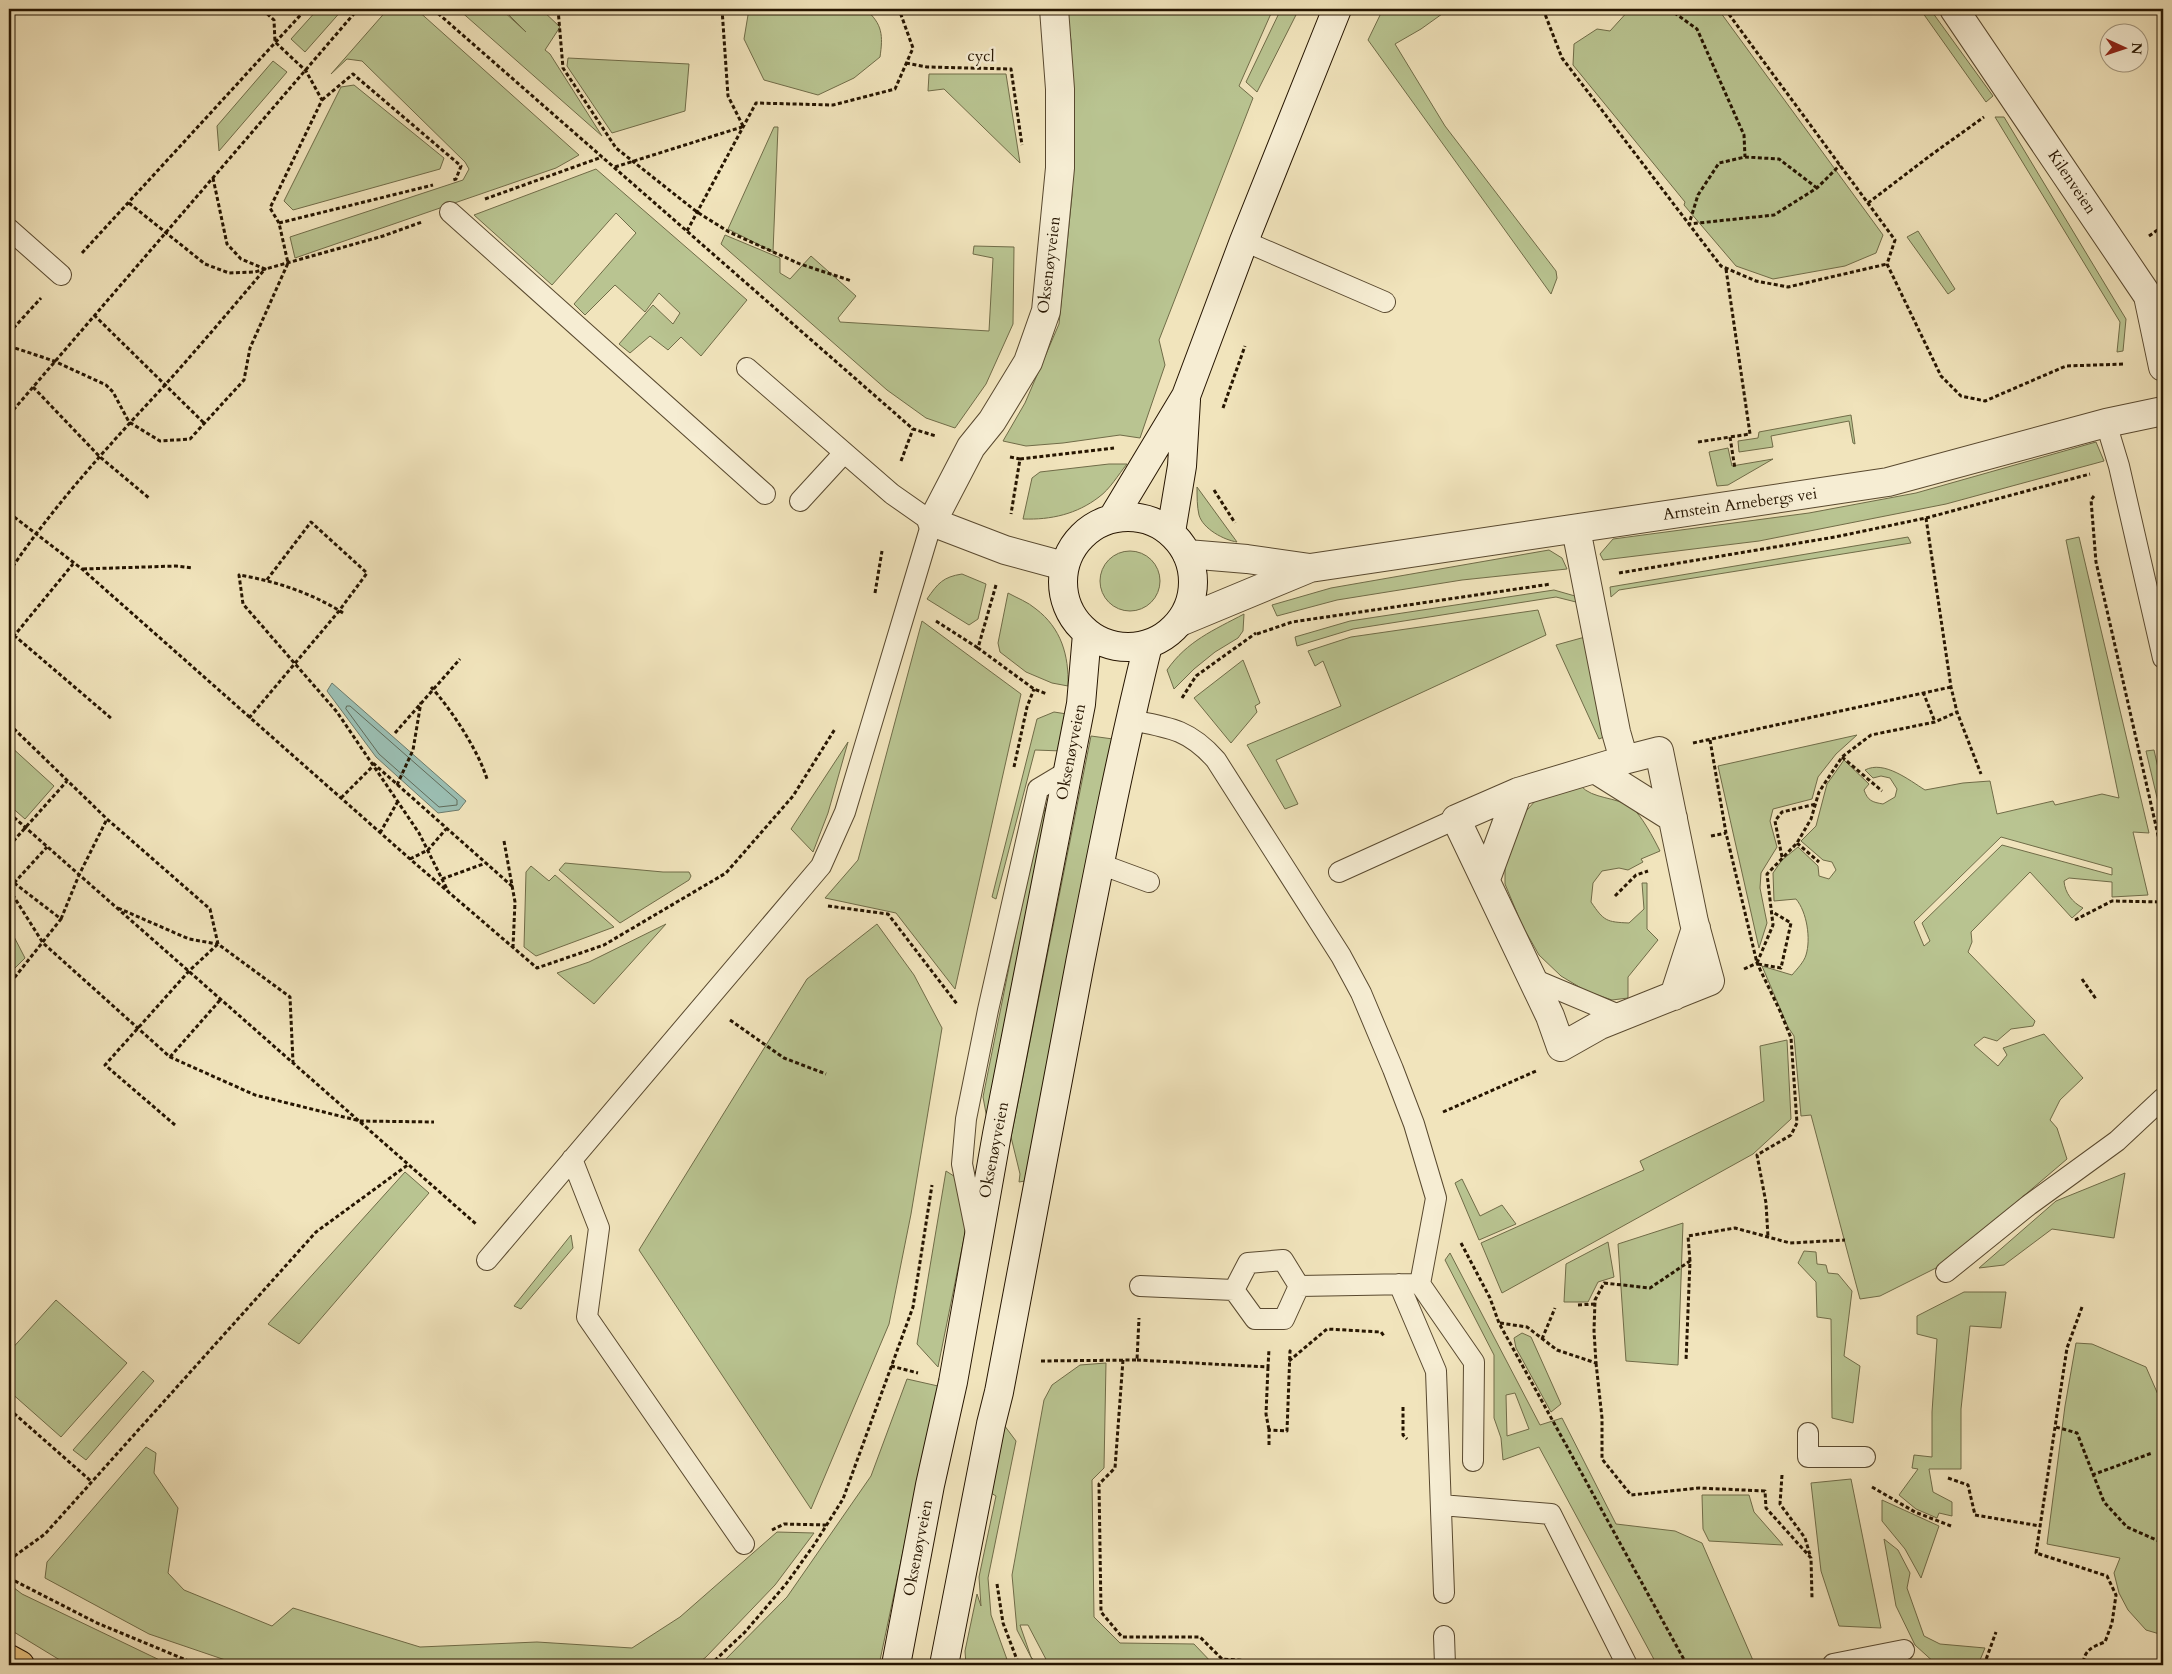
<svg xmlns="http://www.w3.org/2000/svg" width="2172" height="1674" viewBox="0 0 2172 1674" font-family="Cardo,serif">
<rect width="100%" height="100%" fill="#f1e4bc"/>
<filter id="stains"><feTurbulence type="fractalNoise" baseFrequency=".004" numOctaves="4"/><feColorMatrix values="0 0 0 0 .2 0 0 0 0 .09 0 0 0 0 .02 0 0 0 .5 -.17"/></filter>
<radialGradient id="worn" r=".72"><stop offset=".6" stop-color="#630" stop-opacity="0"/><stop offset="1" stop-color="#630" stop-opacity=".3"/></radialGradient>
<!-- green -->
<path fill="#b9c491" stroke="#706c48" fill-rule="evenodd" d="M 318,9 L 343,9 L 305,52 L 291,39 Z
M 388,9 L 416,9 L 579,155 L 556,168 L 295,258 L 290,237 L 463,180 L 469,169 L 465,162 L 362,61 L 347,59 L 331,74 Z
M 458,9 L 501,9 L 526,32 L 503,9 L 541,9 L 560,27 L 545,50 L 550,54 L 602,136 Z
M 749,9 L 865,9 C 883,24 883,36 880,57 L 854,78 L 818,95 L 764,80 L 744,39 Z
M 1066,9 L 1273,9 L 1239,86 L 1253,98 L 1159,340 L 1165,365 L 1140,438 L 1120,435 L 1063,443 L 1026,446 L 1003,441 L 1025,403 L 1059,324 L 1072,195 L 1071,41 Z
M 1281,9 L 1299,9 L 1257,92 L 1246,82 Z
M 1383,9 L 1449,9 L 1421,29 L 1395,44 L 1445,126 L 1556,271 L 1557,278 L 1551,294 L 1368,40 Z
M 1630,9 L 1718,9 L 1883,235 L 1876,253 L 1845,266 L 1773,279 L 1736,266 L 1684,205 L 1685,202 L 1573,65 L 1574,44 L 1597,29 L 1610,31 Z
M 1920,9 L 1930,9 L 1993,96 L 1986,102 Z
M 568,58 L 689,64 L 685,111 L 612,133 L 567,66 Z
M 273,61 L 287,72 L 219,151 L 217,126 Z
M 929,74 L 1006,74 L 1020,163 L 944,89 L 928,91 Z
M 354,85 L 444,158 L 440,169 L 293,210 L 284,201 L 341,87 Z
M 1995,117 L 2004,117 L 2126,319 L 2123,351 L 2117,352 L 2120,322 Z
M 774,127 L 778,127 L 773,252 L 728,229 Z
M 596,169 L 747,300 L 701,356 L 681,337 L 668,350 L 650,336 L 630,353 L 619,344 L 653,305 L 673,324 L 680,313 L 659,293 L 645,312 L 615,285 L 585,315 L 574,304 L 636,233 L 616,213 L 552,285 L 474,215 Z
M 1918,231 L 1955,289 L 1948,294 L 1907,237 Z
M 725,235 L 780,258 L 780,273 L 790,279 L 811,256 L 856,296 L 838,318 L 840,322 L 989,331 L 993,258 L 973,254 L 974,246 L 1014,247 L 1013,324 L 986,384 L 955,428 L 926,418 L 887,390 L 721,244 Z
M 1851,415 L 1855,444 L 1853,443 L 1849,421 L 1771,436 L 1773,447 L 1739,452 L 1738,441 L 1758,438 L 1759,432 Z
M 2096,442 L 2104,461 L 1946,504 L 1759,541 L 1603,560 L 1600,554 L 1613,539 L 1809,513 L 1916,493 Z
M 1728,448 L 1732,466 L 1773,459 L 1728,485 L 1717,486 L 1709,452 Z
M 1109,464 L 1127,464 C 1118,475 1110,489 1099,497 C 1077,514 1051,520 1023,519 L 1032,478 L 1040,472 Z
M 1197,487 L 1237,542 C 1224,540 1203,529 1199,515 C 1197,507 1197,496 1197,487 Z
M 1908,537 L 1911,543 L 1619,590 L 1611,597 L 1610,587 Z
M 2079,537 L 2149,833 L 2133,832 L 2148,895 L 2112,897 L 2112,882 L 2069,878 L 2064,881 C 2065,893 2072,902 2083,908 L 2072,918 L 2030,872 L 1971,932 L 1972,942 L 1968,952 L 2035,1021 L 2033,1026 L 2011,1029 L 1997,1041 L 1984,1037 L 1974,1045 L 1998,1066 L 2007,1055 L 2003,1048 L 2044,1034 L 2083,1078 L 2060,1100 L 2050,1120 L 2057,1128 L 2067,1159 L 1944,1264 L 1880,1296 L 1860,1299 L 1811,1115 L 1801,1116 L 1794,1036 L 1788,1027 L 1762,966 L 1792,975 C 1797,969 1804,962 1806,955 C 1811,939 1807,912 1796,899 L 1774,901 L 1773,873 L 1782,860 L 1798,847 L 1818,866 L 1819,876 L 1829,879 L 1836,870 L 1832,862 L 1823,860 L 1801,841 L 1816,826 L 1827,784 L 1844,760 L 1869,784 L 1864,790 C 1868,801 1872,802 1883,804 L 1895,797 L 1897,789 L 1890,778 L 1881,776 L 1873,778 L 1865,770 C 1884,760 1909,780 1925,790 L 1963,783 L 1990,781 L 1997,814 L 2053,801 L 2055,805 L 2102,794 L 2119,798 L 2066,540 ZM 2001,837 L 2112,868 L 2112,875 L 2002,845 L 1922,923 L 1930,941 L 1924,946 L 1914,922 Z
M 1549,550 L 1562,558 L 1567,569 L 1462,580 L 1337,600 L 1277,616 L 1272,605 L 1331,588 Z
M1100 581a30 30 0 1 1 60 0a30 30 0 1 1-60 0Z
M 962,574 L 986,584 L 978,619 L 969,625 L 927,599 C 938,583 943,577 962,574 Z
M 1554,590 L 1575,596 L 1576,602 L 1556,597 L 1353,629 L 1297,646 L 1295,637 L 1350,621 Z
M 1008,593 C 1017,598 1028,602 1036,609 C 1061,628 1069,655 1068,686 L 1052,683 L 1026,672 L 1000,652 L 998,643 Z
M 1538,610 L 1546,635 L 1276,760 L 1298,804 L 1285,809 L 1247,745 L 1341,706 L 1323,661 L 1315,666 L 1308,651 L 1351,637 Z
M 1244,614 L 1243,631 L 1238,638 L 1215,652 L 1194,669 L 1174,689 L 1167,670 C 1187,641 1214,630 1244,614 Z
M 922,621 L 1021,694 L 955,989 L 896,913 L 825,898 L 858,860 Z
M 1585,637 L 1606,736 L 1599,739 L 1556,645 Z
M 1243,660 L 1260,703 L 1255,706 L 1257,712 L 1231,743 L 1194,698 Z
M 1054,712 L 1067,714 L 1062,751 L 1035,750 L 996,899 L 992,897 L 1037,719 Z
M 1857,735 L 1836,754 L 1818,777 L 1812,799 L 1773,809 L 1770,821 L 1777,847 L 1761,873 L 1760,888 L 1767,923 L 1759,948 L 1718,766 Z
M 1091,736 L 1113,739 L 1025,1181 L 1019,1182 L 1020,1174 L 1011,1137 Z
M 848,742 L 828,813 L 813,852 L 791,829 Z
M 9,745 L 54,786 L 25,819 L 9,805 Z
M 2154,750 L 2163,790 L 2163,823 L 2146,751 Z
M 1581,786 C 1592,799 1617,797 1631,807 C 1641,814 1654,839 1660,851 L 1641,859 L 1643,862 L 1628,870 L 1619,868 L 1602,871 L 1593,883 L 1591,902 C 1604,921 1606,922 1629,923 L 1644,909 L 1642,883 L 1647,883 L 1647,929 L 1658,940 L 1628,977 L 1628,998 L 1612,1000 L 1586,991 L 1561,976 L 1539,955 L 1522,925 L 1505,884 L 1505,850 L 1517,821 L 1537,799 Z
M 1051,798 L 988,1124 L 983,1097 L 1038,823 Z
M 565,863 L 663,872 L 689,872 L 691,876 L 689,880 L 620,923 L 559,870 Z
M 531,866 L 549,881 L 555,875 L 614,927 L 536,956 L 524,947 L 526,872 Z
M 666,924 L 594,1004 L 557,973 L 589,962 Z
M 877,924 L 914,975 L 942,1028 L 911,1214 L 889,1324 L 811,1509 L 639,1250 L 807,979 Z
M 9,927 L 25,958 L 12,971 L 9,968 Z
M 1787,1040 L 1791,1119 L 1753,1154 L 1502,1293 L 1481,1243 L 1644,1170 L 1640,1161 L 1764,1101 L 1760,1046 Z
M 946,1171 L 974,1189 L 938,1367 L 917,1344 Z
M 405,1172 L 429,1193 L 299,1344 L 268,1324 Z
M 2125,1173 L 2114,1238 L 2052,1229 L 2004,1265 L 1979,1268 L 2056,1201 Z
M 1462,1179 L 1480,1216 L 1502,1205 L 1516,1224 L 1479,1240 L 1455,1183 Z
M 1683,1223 L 1678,1365 L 1626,1361 L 1618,1244 Z
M 571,1235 L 573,1248 L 521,1309 L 514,1306 Z
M 1608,1242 L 1614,1277 L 1598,1282 L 1588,1302 L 1564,1302 L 1566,1264 Z
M 1804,1251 L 1816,1252 L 1817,1264 L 1826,1265 L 1828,1273 L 1838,1274 L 1852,1291 L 1844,1356 L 1860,1366 L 1853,1423 L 1832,1418 L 1831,1319 L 1817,1317 L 1816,1282 L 1798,1263 Z
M 1450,1253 L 1540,1425 L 1562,1418 L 1616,1524 L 1675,1531 L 1702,1543 L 1755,1665 L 1657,1665 L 1539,1447 L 1503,1460 L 1501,1438 L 1494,1418 L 1494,1355 L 1445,1260 ZM 1515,1393 L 1529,1429 L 1507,1436 L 1506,1395 Z
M 1964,1292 L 2006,1292 L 2001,1328 L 1970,1326 L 1961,1409 L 1961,1469 L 1929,1469 L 1933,1492 L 1952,1502 L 1952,1516 L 1939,1513 L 1937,1518 L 1916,1509 L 1899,1495 L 1918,1469 L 1912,1468 L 1914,1455 L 1932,1457 L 1932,1412 L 1937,1339 L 1917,1334 L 1917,1316 Z
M 56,1300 L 127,1363 L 61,1437 L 9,1391 L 9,1352 Z
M 1522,1333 L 1531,1337 L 1561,1404 L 1551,1412 L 1516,1348 L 1514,1338 Z
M 2076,1343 L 2092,1344 L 2146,1367 L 2163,1406 L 2163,1635 L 2146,1630 L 2128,1610 L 2119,1593 L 2114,1573 L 2120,1558 L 2047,1544 L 2065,1406 Z
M 1106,1363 L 1104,1468 L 1092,1480 L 1094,1617 L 1120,1643 L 1194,1644 L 1214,1665 L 1049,1665 L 1028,1625 L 1020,1625 L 1031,1657 L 1039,1665 L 1035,1665 L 1017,1630 L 1012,1575 L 1044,1400 L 1052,1385 L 1080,1365 Z
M 143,1371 L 154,1381 L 86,1460 L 73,1450 Z
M 907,1379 L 938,1386 L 879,1665 L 720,1665 L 787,1597 L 871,1476 Z
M 1004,1425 L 1016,1441 L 988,1578 L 991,1615 L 1009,1665 L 966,1665 L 965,1651 L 977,1594 L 981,1606 L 979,1577 L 996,1496 L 991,1493 Z
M 146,1447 L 156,1453 L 154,1473 L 178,1508 L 168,1573 L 184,1590 L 272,1626 L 293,1608 L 420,1647 L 537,1642 L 632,1648 L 680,1617 L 777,1532 L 814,1533 L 775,1585 L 706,1657 L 696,1665 L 240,1665 L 149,1634 L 45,1578 L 47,1562 Z
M 1851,1479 L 1881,1628 L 1839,1626 L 1821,1571 L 1811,1483 Z
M 1702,1495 L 1749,1495 L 1754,1512 L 1783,1545 L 1709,1541 L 1703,1529 Z
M 1882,1500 L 1939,1526 L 1921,1578 L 1905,1549 L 1882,1521 Z
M 1884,1539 L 1898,1550 L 1910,1573 L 1907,1588 L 1924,1636 L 1940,1644 L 1985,1648 L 1978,1665 L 1937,1665 L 1915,1645 L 1896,1606 Z
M 9,1584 L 22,1594 L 170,1665 L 68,1665 L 9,1629 Z"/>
<!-- water -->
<path fill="#9bbeb2" stroke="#6c7a6b" d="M 332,683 L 466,801 L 459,810 L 438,813 L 376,757 L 327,691 Z"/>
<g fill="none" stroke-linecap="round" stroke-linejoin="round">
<!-- shore -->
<path stroke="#606a59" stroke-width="1" d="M 347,706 L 350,706 L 457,800 L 457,805 L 439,807 L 379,754 L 346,709 Z"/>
<defs>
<path id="lane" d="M 450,212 L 765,494
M 9,229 L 61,275
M 1244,241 L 1385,302
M 2106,423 L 2119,466 L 2163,658
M 800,501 L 844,453
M 1130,720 C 1168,727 1189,729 1216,760 L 1341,956 L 1361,993 L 1393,1069 L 1414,1124 L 1436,1198 L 1420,1284 L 1474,1362 L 1473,1461
M 1100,864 L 1149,882
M 1339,872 L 1456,819
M 1533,979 L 1621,1016
M 572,1159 L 599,1228 L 587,1317 L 744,1544
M 976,1233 L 962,1164 L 966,1119 L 988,1010 L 1038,789 L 1068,771
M 487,1260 L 821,866 L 845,812 L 932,522 L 892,494 L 747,368
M 1946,1272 L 2029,1205 L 2117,1141 L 2163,1098
M 1399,1284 L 1436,1371 L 1444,1593
M 1140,1286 L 1234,1290 L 1248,1263 L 1283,1260 L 1299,1286 L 1413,1284
M 1234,1290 L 1255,1319 L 1284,1319 L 1299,1286
M 1808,1433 L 1808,1457 L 1865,1457
M 1441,1505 L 1551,1514 L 1627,1665
M 1444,1636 L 1445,1665
M 1833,1664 L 1904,1650"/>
<path id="street" d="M 1054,9 L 1060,89 L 1060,168 L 1046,311 L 1028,362 L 992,421 L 971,447 L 932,522 L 1005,550 L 1064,566
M 1954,9 L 2148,296 L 2163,367
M 1576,529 L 1616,732 L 1624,760 L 1659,751 L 1694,922 L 1710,981 L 1600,1025 L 1561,1047 L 1550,1016 L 1456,819 L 1518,792 L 1624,760
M 1310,568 L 1888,482 L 2106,423 L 2163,411
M 1180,622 L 1310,568 L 1247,559 L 1187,554
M 1595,769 L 1673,818
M 1486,879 L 1518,792
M 1674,996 L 1696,928"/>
<path id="secondary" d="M1063 582a65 65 0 1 1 130 0a65 65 0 1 1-130 0Z
M 1112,519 L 1186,396 L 1244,241 L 1337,9
M 1171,532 L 1182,466 L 1186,400
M 896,1665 L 930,1485 L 953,1382 L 997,1134 L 1081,704 L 1087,634
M 944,1665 L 991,1424 L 999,1392 C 1025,1249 1052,1106 1080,963 C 1101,857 1122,750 1148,645"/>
<path id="primary" d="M 9,1659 L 20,1665"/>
</defs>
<!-- lane casing -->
<use href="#lane" stroke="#59492f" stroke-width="22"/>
<!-- street casing -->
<use href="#street" stroke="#59492f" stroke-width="30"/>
<!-- secondary casing -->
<use href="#secondary" stroke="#261500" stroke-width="30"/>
<!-- primary casing -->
<use href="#primary" stroke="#261500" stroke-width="30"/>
<!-- path -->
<path stroke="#261500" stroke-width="3" stroke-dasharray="4 2.5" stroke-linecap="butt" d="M 433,9 L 913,429 L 936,436
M 558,9 L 563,68 L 616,148 L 697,212 L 729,232 L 800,264 L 852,281
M 722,9 L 728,96 L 743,126
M 1543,9 L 1562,58 L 1721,266 L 1756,281 L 1788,287 L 1887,264
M 1669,9 L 1697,29 L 1744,135 L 1745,157
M 1725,9 L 1895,240 L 1887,264 L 1941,376 L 1961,396 L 1985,401 L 2066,366 L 2125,364
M 906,63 L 927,67 L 1011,69 L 1022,145
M 322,100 L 353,74 L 461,166 L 456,179 L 453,180
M 615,167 L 742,127
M 1817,188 L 1779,159 L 1745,157 L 1719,163 L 1698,195 L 1689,224 L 1774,215 L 1817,188 L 1840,165
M 485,199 L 602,157
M 129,203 L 205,264 L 229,273 L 255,272 L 383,236 L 422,222
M 1868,203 L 1931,155 L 1984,117
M 279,223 L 433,185
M 687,231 L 756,103 L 833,105 L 895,89 L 913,48 L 900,12 L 895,9
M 2149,236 L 2163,226
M 82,253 L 306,9
M 1726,269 L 1750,434 L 1730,437
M 94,315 L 205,424
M 9,333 L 41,298
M 9,346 L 54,361 L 106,385 L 113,392 L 129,422 L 160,441 L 190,439 L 244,380 L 250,348 L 288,263 L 279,223 L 270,208 L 322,100 L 306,71 L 275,42 L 274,20 L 262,9
M 33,387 L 100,457 L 149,498
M 1223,408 L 1245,346
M 9,415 L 358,9
M 1698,442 L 1730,437 L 1735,469
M 1010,457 L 1020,459 L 1011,514
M 1020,459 L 1114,448
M 901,461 L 913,429
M 1214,490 L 1235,523
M 2094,496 L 2091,500 L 2096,562 L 2163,857
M 9,513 L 82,569 L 410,859 L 537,968 L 604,945 L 726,873 L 793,796 L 835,729
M 1926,518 L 1951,687 L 1957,712 L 1981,774
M 83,569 L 176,566 L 192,568
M 9,572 C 54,505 110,444 165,385 C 199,347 232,308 265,269 L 241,259 L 227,244 L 213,178
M 1619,573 L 1835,537 L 1926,518 L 2090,474
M 996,585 L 978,648 L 1034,689 L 1047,694
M 875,593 L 882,551
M 343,613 C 312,593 275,581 239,575 L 243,604 L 337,712 L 419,833 L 448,891
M 936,621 L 978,648
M 9,631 L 112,719
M 1257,634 L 1292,622 L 1551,584
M 9,642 L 73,564
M 431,687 C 451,709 478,750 487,779
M 1923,692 L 1935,722
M 1182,698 L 1196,676 L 1256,633
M 249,718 L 339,611 L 367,573 L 311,522 L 266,581
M 9,724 L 107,819 L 210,909 L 218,944 L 290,997 L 293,1062
M 395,733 L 460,659
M 1710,740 L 1726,833 L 1757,963
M 1693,743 L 1951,687
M 1842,757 L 1882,791
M 373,763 L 513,887
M 1014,767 L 1027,707 L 1034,689
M 397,785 L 413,750 L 421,702
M 341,798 L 373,766
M 9,813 L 476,1224
M 380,833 L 398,801
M 1711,836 L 1726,833
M 504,841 L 515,902 L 513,947
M 1797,843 L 1819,862
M 9,846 L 67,781
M 1782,857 L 1775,821 L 1782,812 L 1816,804
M 410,859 L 428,850 L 446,829
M 9,879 L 61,919 L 11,982 L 9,980
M 442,879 L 486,863
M 14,883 L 47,847
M 9,889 L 43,943 L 170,1057 L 255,1095 L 360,1121 L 434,1122
M 1615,896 L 1636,875 L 1648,871
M 828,906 L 888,914 L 957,1004
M 118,908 L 189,939 L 217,944
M 61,919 L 79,875 L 107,819
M 2075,920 L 2112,901 L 2163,902
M 1757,963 L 1773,925 L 1767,874 L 1797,843 L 1811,819 L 1819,792 L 1842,757 L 1871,735 L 1935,722 L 1957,712
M 1758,964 L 1781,968 L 1791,923 L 1771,911
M 1744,969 L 1757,963 L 1780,1011 L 1791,1038 L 1797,1123 L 1791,1135 L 1757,1155 L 1766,1203 L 1768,1237
M 2082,979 L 2096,999
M 730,1020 L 784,1058 L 826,1074
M 170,1057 L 221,999
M 1443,1112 L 1536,1071
M 175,1125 L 105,1065 L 189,971 L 218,944
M 1461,1243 L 1490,1298 L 1499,1323 L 1687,1665
M 1690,1261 L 1688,1236 L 1735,1228 L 1790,1243 L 1845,1240
M 1578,1305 L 1595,1304
M 2082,1307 L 2067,1348 L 2036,1553 L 2107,1576 L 2116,1595 L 2112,1623 L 2105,1642 C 2092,1647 2084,1650 2083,1665
M 1500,1323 L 1527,1327 L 1557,1350 L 1596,1363 L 1594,1331 L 1595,1300 L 1604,1283 L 1650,1288 L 1690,1261 L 1686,1361
M 1542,1339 L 1555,1308
M 1123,1360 L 1115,1468 L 1099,1484 L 1101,1612 L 1122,1637 L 1200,1637 L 1222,1659 L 1317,1665
M 1137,1360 L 1268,1367 L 1269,1349
M 1041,1361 L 1137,1360 L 1139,1318
M 1289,1361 L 1327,1329 L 1381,1332 L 1384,1336
M 1596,1363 L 1602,1418 L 1602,1459 L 1631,1495 L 1699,1488 L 1765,1491 L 1766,1508 L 1811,1558 L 1812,1598
M 891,1366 L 918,1373
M 1268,1367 L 1266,1414 L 1269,1430
M 1403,1407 L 1403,1435 L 1407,1439
M 9,1409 L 92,1482
M 2056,1427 L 2077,1433 L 2104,1502 L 2127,1527 L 2163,1543
M 1269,1445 L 1269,1430 L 1287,1431 L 1290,1351 L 1292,1349
M 1782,1475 L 1780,1504 L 1805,1538 L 1810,1555
M 2092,1475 L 2152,1453
M 1948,1478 L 1968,1485 L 1975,1515 L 2040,1526
M 1872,1487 L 1915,1512 L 1951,1526
M 772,1530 L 784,1524 L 826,1525
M 9,1560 L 45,1534 L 316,1232 L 409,1164
M 9,1578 L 97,1623 L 198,1665
M 997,1584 L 1003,1623 L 1019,1665
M 710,1665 L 745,1632 L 786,1584 L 814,1545 L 843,1499 L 913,1307 L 932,1185
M 1984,1665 L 1996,1632"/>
<!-- lane -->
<use href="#lane" stroke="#f6edd3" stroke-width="20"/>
<!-- street -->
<use href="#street" stroke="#f6edd3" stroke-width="28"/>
<!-- secondary -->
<use href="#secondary" stroke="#f6edd3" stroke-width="28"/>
<!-- primary -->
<use href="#primary" stroke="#e8c27e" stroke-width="28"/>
</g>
<g text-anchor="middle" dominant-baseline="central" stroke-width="5" stroke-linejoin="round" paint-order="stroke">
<!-- street labels -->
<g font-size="16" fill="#261500" stroke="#f6edd3">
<text transform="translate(981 56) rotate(1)">cycl</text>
<text transform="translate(2072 182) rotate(56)">Kilenveien</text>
<text transform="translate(1049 265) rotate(-83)">Oksenøyveien</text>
<text transform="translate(1740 504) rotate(-8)">Arnstein Arnebergs vei</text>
<text transform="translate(1071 752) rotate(-79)">Oksenøyveien</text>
<text transform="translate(994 1150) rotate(-79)">Oksenøyveien</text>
<text transform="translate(918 1548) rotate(-79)">Oksenøyveien</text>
</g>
</g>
<!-- margin -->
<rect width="2172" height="1674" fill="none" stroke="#f1e4bc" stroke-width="30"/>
<rect x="10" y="10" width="2152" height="1654" fill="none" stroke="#261500" stroke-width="2.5"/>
<rect x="15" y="15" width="2142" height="1644" fill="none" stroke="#261500"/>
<!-- north arrow -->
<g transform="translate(2124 48) rotate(93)"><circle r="24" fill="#f6edd3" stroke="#a3977f"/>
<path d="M0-4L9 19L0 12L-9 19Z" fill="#8f2418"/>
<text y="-8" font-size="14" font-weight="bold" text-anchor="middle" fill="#261500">N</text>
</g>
<rect width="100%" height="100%" filter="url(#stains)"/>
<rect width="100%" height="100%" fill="url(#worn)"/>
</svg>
